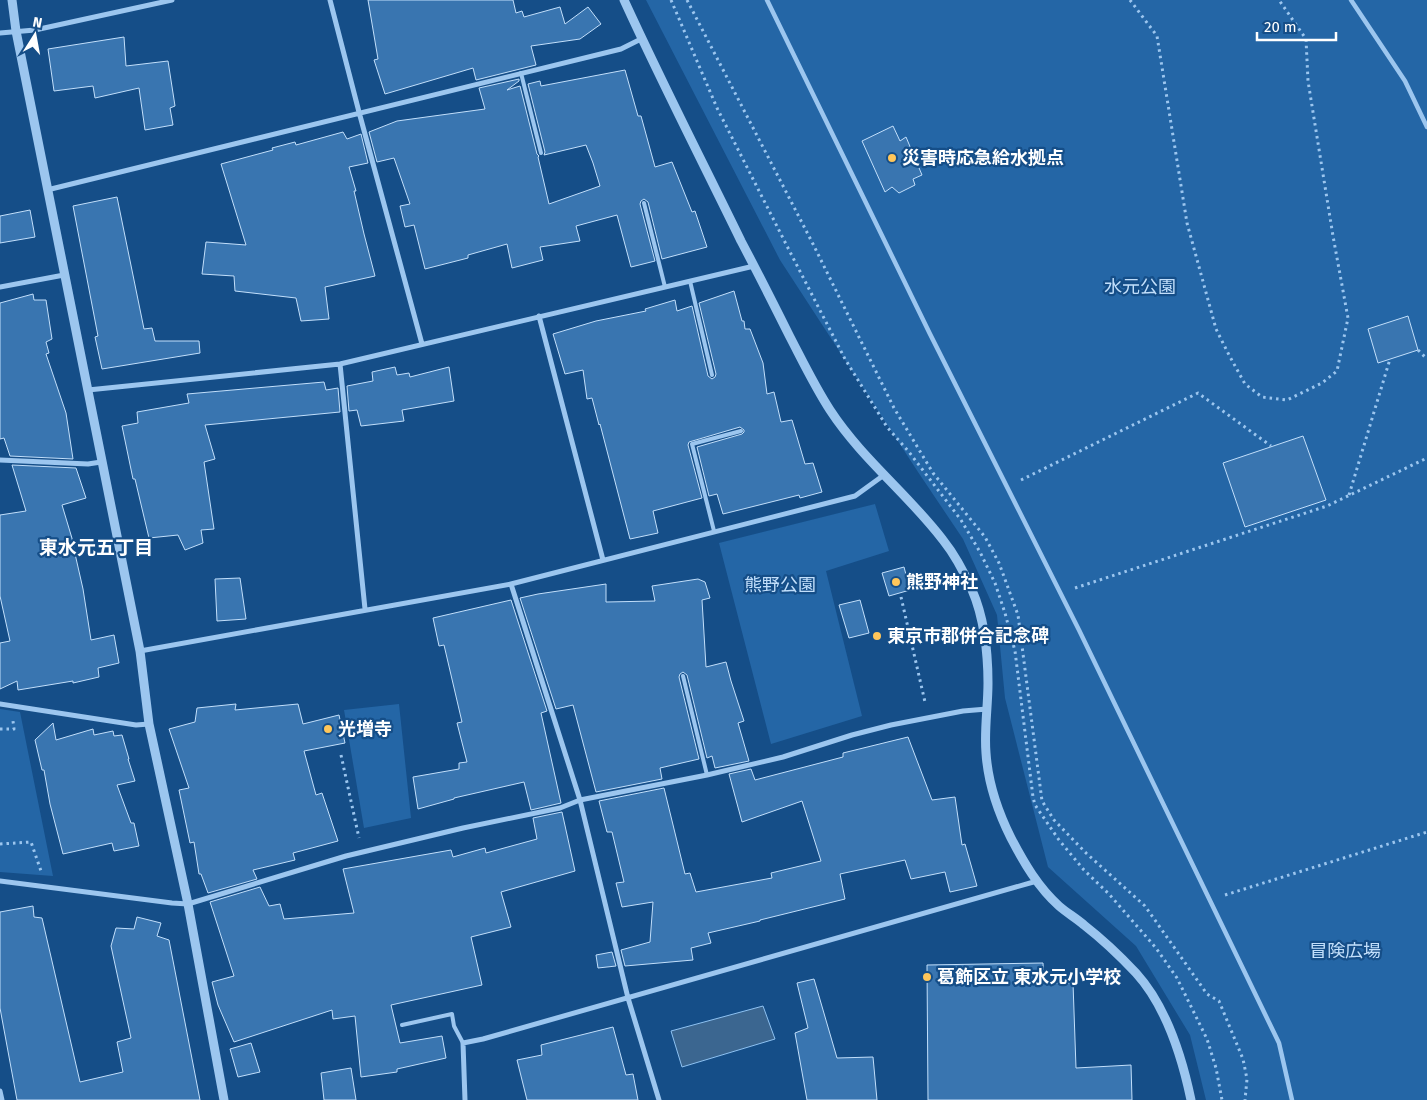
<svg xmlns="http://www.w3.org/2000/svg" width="1427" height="1100" viewBox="0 0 1427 1100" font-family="'Fira Sans','Noto Sans JP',sans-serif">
<rect width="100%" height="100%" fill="#154e88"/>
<!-- green -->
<path fill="#2466a6" d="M 646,0 L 1427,0 L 1427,1100 L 1206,1100 L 1190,1035 L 1136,946 L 1048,867 L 1005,698 L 997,615 L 963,539 L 918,472 L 780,260 Z
M 875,504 L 889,551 L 826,571 L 862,716 L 771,744 L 719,543 Z
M 399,704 L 411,818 L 364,828 L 344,710 Z
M 0,709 L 20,712 L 53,876 L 0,872 Z"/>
<!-- water -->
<path fill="#3b6690" stroke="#8ec2f2" d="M 763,1006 L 775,1039 L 682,1067 L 671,1031 Z"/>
<!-- building -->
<path fill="#3975b0" stroke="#c2dffb" d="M 368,0 L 513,0 L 516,13 L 522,11 L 524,17 L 560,7 L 565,24 L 588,7 L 601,24 L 580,39 L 531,46 L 536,65 L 476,80 L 473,68 L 385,94 L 374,60 L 378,59 Z
M 124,37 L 126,66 L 168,61 L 175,106 L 170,108 L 173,125 L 145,130 L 139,88 L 95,98 L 93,86 L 54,91 L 48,49 Z
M 625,70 L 638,116 L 641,116 L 655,167 L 672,162 L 692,212 L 695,211 L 707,247 L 662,259 L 648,202 L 644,199 L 641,201 L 640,204 L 655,261 L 631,267 L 617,215 L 576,226 L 580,241 L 540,247 L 543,260 L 512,268 L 507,244 L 468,255 L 468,258 L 425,269 L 414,225 L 405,227 L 400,206 L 410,204 L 394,158 L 377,162 L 369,132 L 397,121 L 485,109 L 479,88 L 519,79 L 519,81 L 507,90 L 520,86 L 537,154 L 539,156 L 538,157 L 549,204 L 600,186 L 593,163 L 586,145 L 544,155 L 545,152 L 528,84 L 540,81 L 541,86 Z
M 893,126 L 900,141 L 906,137 L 922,175 L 913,179 L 915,185 L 899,193 L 892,187 L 885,192 L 862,141 Z
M 343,132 L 347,139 L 361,134 L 368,163 L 349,167 L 356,191 L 354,191 L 364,234 L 375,276 L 325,287 L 329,319 L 301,321 L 296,298 L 235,291 L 234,276 L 202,274 L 206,242 L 246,245 L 221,164 L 273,150 L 272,148 L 295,142 L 296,145 Z
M 117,197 L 144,329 L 152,328 L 155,341 L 199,341 L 200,353 L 102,369 L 95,337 L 98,336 L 73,206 Z
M 30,210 L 35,237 L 0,243 L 0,216 Z
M 734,291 L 742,321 L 744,321 L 745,329 L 750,329 L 763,363 L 767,394 L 774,392 L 781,422 L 792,420 L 805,464 L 813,463 L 822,492 L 800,498 L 799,495 L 723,514 L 717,494 L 709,496 L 697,447 L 742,434 L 744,432 L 744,430 L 740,427 L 689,442 L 688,445 L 702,498 L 653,511 L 658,533 L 630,539 L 600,424 L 599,425 L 592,398 L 587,399 L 583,370 L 565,374 L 553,334 L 596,321 L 646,311 L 645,309 L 675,300 L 677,311 L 692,306 L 708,376 L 712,379 L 715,377 L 716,374 L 699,303 Z
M 33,294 L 34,300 L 46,300 L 52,339 L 46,342 L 49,353 L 46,354 L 66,413 L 73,459 L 10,456 L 4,438 L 0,439 L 0,303 Z
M 1408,316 L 1418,350 L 1378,363 L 1368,329 Z
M 395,367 L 397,375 L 409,373 L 410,377 L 449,367 L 454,401 L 402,410 L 404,421 L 361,426 L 357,410 L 349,411 L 347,386 L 373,381 L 372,372 Z
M 324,382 L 326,390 L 338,388 L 340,412 L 205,425 L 215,459 L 204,462 L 214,529 L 201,530 L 203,543 L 185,550 L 178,535 L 149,538 L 135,479 L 133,479 L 122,426 L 138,423 L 137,412 L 189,403 L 187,394 Z
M 1303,436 L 1326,500 L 1245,527 L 1223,463 Z
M 12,465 L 76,468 L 86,498 L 62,505 L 74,545 L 73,545 L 83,589 L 91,640 L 114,635 L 119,663 L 98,668 L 99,677 L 73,683 L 73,681 L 18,690 L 17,681 L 0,689 L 0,643 L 10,641 L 0,596 L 0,515 L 26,511 Z
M 904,567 L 910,590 L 889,596 L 882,573 Z
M 240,578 L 246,619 L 217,621 L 215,579 Z
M 698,579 L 705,582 L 710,598 L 702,600 L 706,667 L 726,662 L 731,681 L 744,721 L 738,723 L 749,761 L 715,768 L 712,756 L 707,758 L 687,675 L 683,672 L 680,674 L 679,677 L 699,759 L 660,768 L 662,779 L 596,792 L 573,705 L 556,709 L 520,598 L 538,594 L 606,584 L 606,602 L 655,601 L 652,586 Z
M 511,600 L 547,711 L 541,713 L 561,803 L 531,810 L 524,782 L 454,798 L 454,799 L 418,809 L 413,777 L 459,769 L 459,763 L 467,762 L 457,723 L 462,722 L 444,645 L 439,646 L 433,618 Z
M 860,600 L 869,633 L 849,638 L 839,605 Z
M 236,704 L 235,710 L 298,704 L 303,724 L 339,715 L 345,743 L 304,751 L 316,795 L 322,793 L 338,841 L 293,853 L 295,860 L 253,870 L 257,879 L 208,893 L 201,874 L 199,874 L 194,842 L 190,843 L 179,790 L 189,788 L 169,729 L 195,722 L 197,708 Z
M 53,723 L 56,740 L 93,729 L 94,735 L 113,731 L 114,736 L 122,735 L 129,759 L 128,759 L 135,781 L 117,785 L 131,823 L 134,823 L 139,846 L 114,851 L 112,843 L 63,854 L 50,804 L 44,770 L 42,770 L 35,740 Z
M 908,737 L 932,800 L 955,797 L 962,845 L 965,844 L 977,886 L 950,892 L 945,872 L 911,879 L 905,860 L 840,874 L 845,899 L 760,920 L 760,921 L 708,933 L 711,943 L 691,948 L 693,960 L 625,966 L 621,950 L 650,942 L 653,902 L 622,907 L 616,883 L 624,882 L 612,832 L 607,832 L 599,801 L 664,788 L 685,874 L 690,873 L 696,892 L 772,878 L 771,873 L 821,861 L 802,801 L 742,822 L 729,774 L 751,769 L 755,780 L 843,757 L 843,753 Z
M 562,812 L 575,871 L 501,892 L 511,927 L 471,937 L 482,985 L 391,1005 L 400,1043 L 442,1036 L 446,1058 L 397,1069 L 397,1072 L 361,1077 L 355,1016 L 333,1019 L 332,1010 L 234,1042 L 218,1005 L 212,982 L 234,976 L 210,902 L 260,887 L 269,906 L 280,904 L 284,919 L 354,913 L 343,869 L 451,850 L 453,857 L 485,848 L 486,853 L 537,839 L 533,818 Z
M 33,906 L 34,917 L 42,918 L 80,1082 L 123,1072 L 117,1042 L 131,1038 L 111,946 L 116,928 L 134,929 L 137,917 L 161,923 L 157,936 L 169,940 L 200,1100 L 17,1100 L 0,1008 L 0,912 Z
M 612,952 L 616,966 L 598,968 L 596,955 Z
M 1043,963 L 1044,983 L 1073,983 L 1076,1068 L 1131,1065 L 1132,1100 L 928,1100 L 927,965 Z
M 814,979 L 837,1058 L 873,1057 L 877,1100 L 807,1100 L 795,1033 L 808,1028 L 797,983 Z
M 613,1027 L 626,1075 L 633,1074 L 638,1100 L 527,1100 L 517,1060 L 542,1055 L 541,1045 Z
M 251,1043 L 260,1072 L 238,1077 L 230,1049 Z
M 351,1068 L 356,1100 L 324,1100 L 321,1073 Z"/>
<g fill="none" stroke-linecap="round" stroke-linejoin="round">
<!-- path -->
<path stroke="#9cc6ef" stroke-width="3" stroke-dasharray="2.5 4" stroke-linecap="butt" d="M 671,0 L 717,108 L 788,248 L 845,359 L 887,427 L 909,452 L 961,520 L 980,552 L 995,583 L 1005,613 L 1015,651 L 1033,797 L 1035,805 L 1059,840 L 1084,870 L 1109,894 L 1156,948 L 1177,978 L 1207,1039 L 1216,1068 L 1222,1100
M 687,0 L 813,244 L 894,408 L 933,473 L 985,537 L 999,563 L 1018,615 L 1042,801 L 1054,820 L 1086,853 L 1145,906 L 1207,994 L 1219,1001 L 1243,1059 L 1247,1079 L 1245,1100
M 1130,0 L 1157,36 L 1187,223 L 1216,329 L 1229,355 L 1245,384 L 1262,397 L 1287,400 L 1322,383 L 1337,371 L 1348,318 L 1333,236 L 1308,81 L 1306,39 L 1279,0
M 1418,350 L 1427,359
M 1021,480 L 1198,393 L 1271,446
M 1349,495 L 1390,359
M 1075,588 L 1327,506 L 1427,458
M 901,597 L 925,702
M 0,729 L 14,729 L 13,721
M 341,755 L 359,838
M 0,844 L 31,842 L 41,871
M 1225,895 L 1427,832"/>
<!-- service -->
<path stroke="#9cc6ef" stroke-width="4" d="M 521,73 L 541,153
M 644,203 L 665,287
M 690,281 L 712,375
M 714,531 L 692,444 L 741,431
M 683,676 L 707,775
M 402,1025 L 452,1014 L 454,1026 L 463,1043"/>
<!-- pedestrian -->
<path stroke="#9cc6ef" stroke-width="4.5" d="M 767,0 L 930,334 L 1079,630 L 1279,1043 L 1292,1100
M 1351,0 L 1405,81 L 1427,127"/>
<!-- minor -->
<path stroke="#9cc6ef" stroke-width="5" d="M 330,0 L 359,112 L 422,344
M 0,33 L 35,30 L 172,0
M 47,190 L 621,49 L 641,39
M 0,287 L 64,275
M 539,316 L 603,560
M 340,364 L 365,609
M 88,390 L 340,364 L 754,266
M 0,460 L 88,464 L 101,462
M 511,584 L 580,800 L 628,998 L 659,1100
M 140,651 L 511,584 L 855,496 L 884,475
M 0,704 L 136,725 L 149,724
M 0,881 L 172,903 L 188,904 L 346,856 L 463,828 L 560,808 L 580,800 L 707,775 L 783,757 L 852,735 L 891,725 L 963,711 L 987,709
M 0,1091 L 2,1100
M 465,1100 L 463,1043 L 483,1039 L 1037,881"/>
<!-- tertiary -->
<path stroke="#9cc6ef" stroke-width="9" d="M 12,0 L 16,31 L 140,651 L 149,724 L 188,904 L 224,1100
M 624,0 C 661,81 702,161 741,241 C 758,273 774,305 790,337 C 803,362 815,387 830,410 C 862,459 908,494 943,540 C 955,555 964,572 972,590 C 984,617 988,654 988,683 C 988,707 984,730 986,753 C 988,783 998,812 1011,838 C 1024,863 1038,887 1059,906 C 1067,913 1076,918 1084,925 C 1102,939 1120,956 1136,973 C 1166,1006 1182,1057 1191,1100"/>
</g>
<!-- markers -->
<g fill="#ffc65a" stroke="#154e88" stroke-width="2">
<circle cx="892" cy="158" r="5"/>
<circle cx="896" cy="582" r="5"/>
<circle cx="877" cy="636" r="5"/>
<circle cx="328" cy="729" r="5"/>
<circle cx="927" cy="977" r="5"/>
</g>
<g text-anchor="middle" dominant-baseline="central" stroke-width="4.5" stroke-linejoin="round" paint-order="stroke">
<!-- poi labels -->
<g font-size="18" font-weight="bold" fill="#fff" stroke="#154e88" text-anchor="start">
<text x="902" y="158">災害時応急給水拠点</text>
<text x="906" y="582">熊野神社</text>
<text x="887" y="636">東京市郡併合記念碑</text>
<text x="338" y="729">光増寺</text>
<text x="937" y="977">葛飾区立 東水元小学校</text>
</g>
<!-- park labels -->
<g font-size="18" fill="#c2dffb" stroke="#154e88">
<text x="1140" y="287">水元公園</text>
<text x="780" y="585">熊野公園</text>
<text x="1345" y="951">冒険広場</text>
</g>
<!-- neighbourhood labels -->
<g font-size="19" font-weight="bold" fill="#fff" stroke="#154e88">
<text x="96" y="547">東水元五丁目</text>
</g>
</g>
<!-- north arrow -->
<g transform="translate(35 35) rotate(11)" stroke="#154e88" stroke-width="4" paint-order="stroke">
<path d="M0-4L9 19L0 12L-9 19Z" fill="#ffffff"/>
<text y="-8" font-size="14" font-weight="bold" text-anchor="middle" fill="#ffffff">N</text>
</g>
<!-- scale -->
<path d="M1257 32v8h79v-8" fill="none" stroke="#ffffff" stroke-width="2.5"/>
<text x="1264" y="32" font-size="15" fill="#ffffff" stroke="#154e88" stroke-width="4" paint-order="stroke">20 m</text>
</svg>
